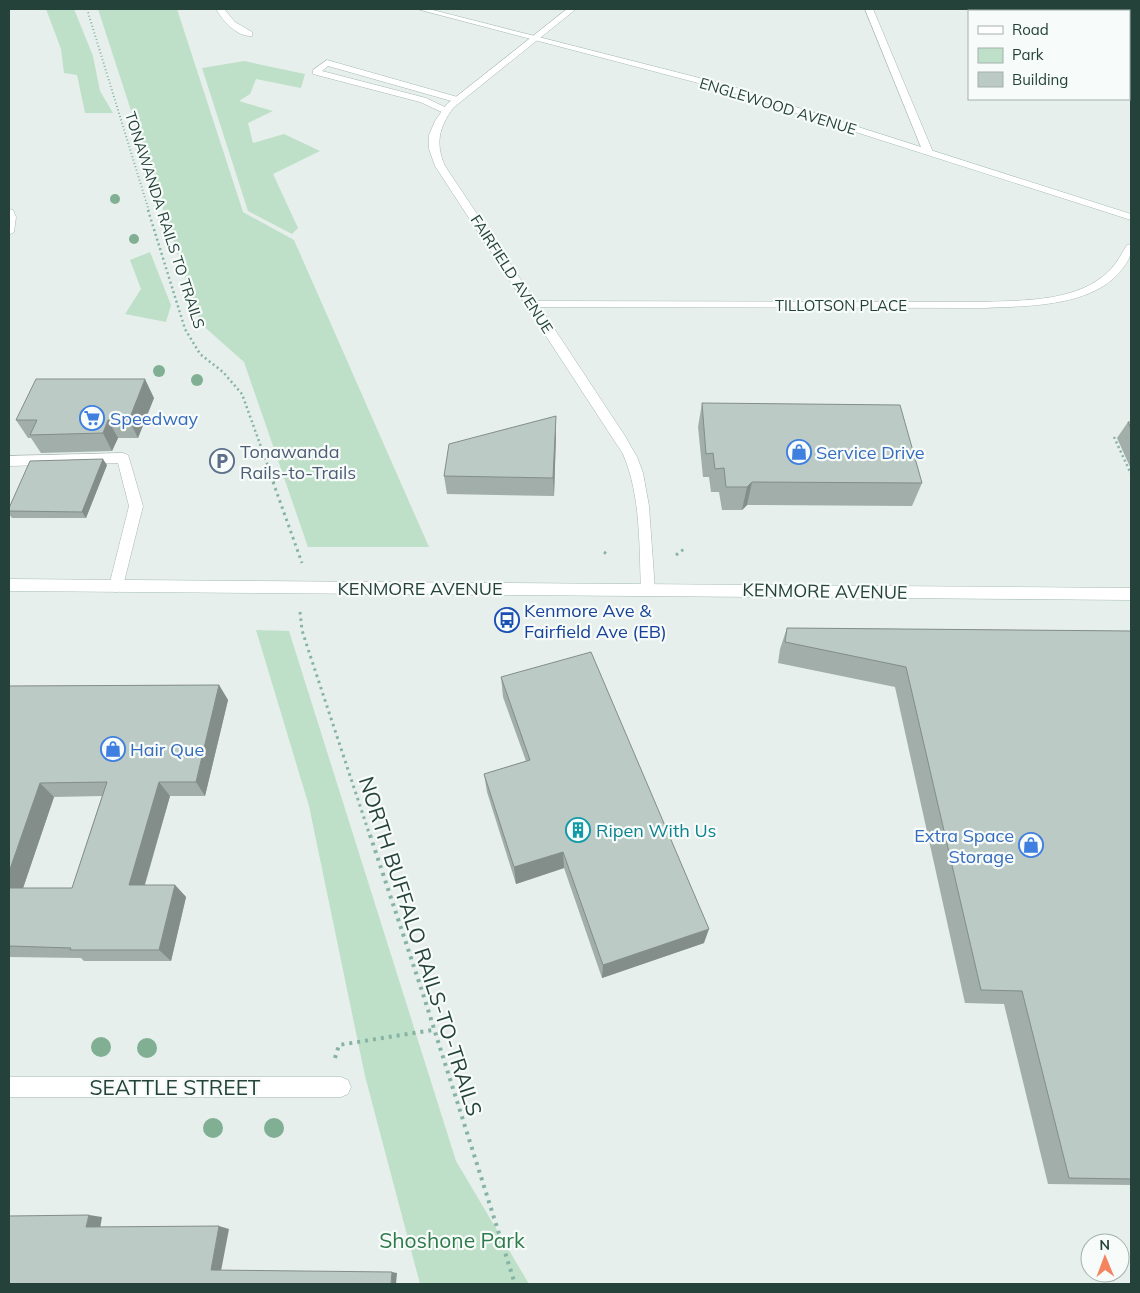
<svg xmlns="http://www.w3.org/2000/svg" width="1140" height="1293" viewBox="0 0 1140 1293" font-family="Mulish,sans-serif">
<rect width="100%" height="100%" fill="#e6efeb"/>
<!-- green -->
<path fill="#bfe0c8" d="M 46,9 L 74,9 L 93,56 L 100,91 L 113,113 L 85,113 L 77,75 L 64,73 L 61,49 Z
M 98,9 L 177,9 L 243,212 L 294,240 L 429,547 L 308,547 L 244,362 L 200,323 Z
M 244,61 L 305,74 L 301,88 L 256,79 L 250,94 L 239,101 L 273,111 L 248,123 L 253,143 L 284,134 L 320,151 L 273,174 L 298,228 L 292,234 L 248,211 L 202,68 Z
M 150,252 L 171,305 L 166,322 L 125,314 L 141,289 L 130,260 Z
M 256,630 L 289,631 L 456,1161 L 529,1284 L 420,1284 L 365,1076 L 309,806 Z"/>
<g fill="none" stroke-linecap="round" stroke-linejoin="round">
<defs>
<path id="lane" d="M 216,9 L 224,9 L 235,22 L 252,32 L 252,36 C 237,37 223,21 216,9 Z
M 327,60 L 461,98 L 462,100 L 458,103 L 455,102 L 328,66 L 322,71 L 426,98 L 449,109 L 451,111 L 446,114 L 420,102 L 313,74 L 313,70 Z
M 123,453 L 128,455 L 129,458 L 143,506 L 123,586 L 121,590 L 116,592 L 111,590 L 109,586 L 129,506 L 118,463 L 9,466 L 9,456 Z"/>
<path id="street" d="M 567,9 L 576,9 L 453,108 C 439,128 435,143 445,166 L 535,301 L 985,302 C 1025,300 1079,302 1110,270 C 1117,263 1122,253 1127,245 L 1131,244 C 1132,254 1129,260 1123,268 C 1095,307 1028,306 985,308 L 540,307 L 625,436 L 637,457 L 643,473 L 649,506 L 655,590 L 653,594 L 648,596 L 643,594 L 641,590 C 639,545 641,496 623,454 L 435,166 L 429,149 L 429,135 L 435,121 L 447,104 Z
M 865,9 L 873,9 L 933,152 L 931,154 L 925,154 L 923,152 Z
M 9,209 L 13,210 L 16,217 L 14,232 L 9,235 Z
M 9,1077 L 341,1077 L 348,1080 L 351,1087 L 348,1094 L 341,1097 L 9,1097 Z"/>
<path id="secondary" d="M 417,9 L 429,9 L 727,85 L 1131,214 L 1131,220 L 721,89 Z
M 9,579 L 1131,588 L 1131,600 L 9,591 Z"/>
</defs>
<!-- lane casing -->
<use href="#lane" stroke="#a8b8b2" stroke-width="1"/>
<!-- street casing -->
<use href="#street" stroke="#a8b8b2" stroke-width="1"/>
<!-- secondary casing -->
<use href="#secondary" stroke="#a4bbb3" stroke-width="1"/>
<!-- path-far3 -->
<path stroke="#86b3a5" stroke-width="2" stroke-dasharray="1 2.5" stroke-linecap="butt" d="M 87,9 L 149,211"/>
<!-- path-far2 -->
<path stroke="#86b3a5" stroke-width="2.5" stroke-dasharray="2 3" stroke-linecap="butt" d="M 148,210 L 185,329 L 200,354 L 223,372 L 242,394 L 274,483
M 1114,437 L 1131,474"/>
<!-- path-far1 -->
<path stroke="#86b3a5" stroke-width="3" stroke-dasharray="2.5 4" stroke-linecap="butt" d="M 273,482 L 302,563
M 604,552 L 609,556
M 676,555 L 684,549
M 300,612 L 302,630 L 307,646 L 370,836"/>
<!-- path -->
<path stroke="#86b3a5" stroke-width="4" stroke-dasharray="3 5" stroke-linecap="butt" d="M 370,835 L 423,994 L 515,1284
M 335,1058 L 339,1045 L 433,1030"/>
<!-- lane -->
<use href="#lane" fill="#fff" fill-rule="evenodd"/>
<!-- street -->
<use href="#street" fill="#fff" fill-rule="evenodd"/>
<!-- secondary -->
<use href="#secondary" fill="#fff" fill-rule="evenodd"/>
</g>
<!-- trees -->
<g fill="#80af93">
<circle cx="115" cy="199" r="5"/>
<circle cx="134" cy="239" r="5"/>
<circle cx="159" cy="371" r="6"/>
<circle cx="197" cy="380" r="6"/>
<circle cx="101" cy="1047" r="10"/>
<circle cx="147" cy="1048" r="10"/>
<circle cx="213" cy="1128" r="10"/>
<circle cx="274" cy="1128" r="10"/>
</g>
<!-- wall -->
<path fill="#a1aea9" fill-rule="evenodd" d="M 154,398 L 138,438 L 118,438 L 112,451 L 41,453 L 31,438 L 28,438 L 16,420 Z
M 702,403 L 922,483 L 912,506 L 747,505 L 742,510 L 722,510 L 719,492 L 711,492 L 709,477 L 703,477 L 698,427 Z
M 1128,422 L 1131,422 L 1131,469 L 1117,438 Z
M 556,434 L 554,496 L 447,494 L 444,476 Z
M 107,465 L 86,518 L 12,518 L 9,514 L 9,508 Z
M 787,628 L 1131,631 L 1131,1185 L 1048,1184 L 1004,1004 L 965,1003 L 895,687 L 778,663 L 780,649 Z
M 501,677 L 704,943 L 602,978 L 564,868 L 516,884 L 487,792 L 484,774 L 526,761 L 503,697 Z
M 219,685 L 228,700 L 205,796 L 170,796 L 145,885 L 175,885 L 186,897 L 171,961 L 84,961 L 81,958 L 9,957 L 9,686 ZM 102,796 L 72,888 L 23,888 L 54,797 Z"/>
<!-- shaded-wall -->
<path fill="#838d89" d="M 145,379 L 154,398 L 138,438 L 129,420 Z
M 556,416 L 556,434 L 554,496 L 553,478 Z
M 108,420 L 118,438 L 112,451 L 103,433 Z
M 103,459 L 107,465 L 86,518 L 82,512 Z
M 752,482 L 747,505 L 742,510 L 747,487 Z
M 219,685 L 228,700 L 205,796 L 196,782 Z
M 159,782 L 170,796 L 141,897 L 129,885 Z
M 40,783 L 54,797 L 19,900 L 9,892 L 9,872 Z
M 563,852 L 564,868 L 516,884 L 514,867 Z
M 175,885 L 186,897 L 171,961 L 159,950 Z
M 709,929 L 704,943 L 602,978 L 603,965 Z
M 89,1215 L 102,1217 L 100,1229 L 86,1227 Z
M 219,1226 L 229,1229 L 221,1271 L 211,1270 Z
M 392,1272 L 397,1273 L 396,1284 L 391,1284 Z"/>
<!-- building -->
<path fill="#bbcac4" stroke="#838d89" d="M 36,379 L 145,379 L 129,420 L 108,420 L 103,433 L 30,435 L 37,420 L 16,420 Z
M 702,403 L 900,405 L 922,483 L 752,482 L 747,487 L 726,487 L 724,468 L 715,469 L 713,453 L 706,454 Z
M 556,416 L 553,478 L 444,476 L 449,444 Z
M 1128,422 L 1131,422 L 1131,429 Z
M 103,459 L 82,512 L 9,511 L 9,508 L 30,461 Z
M 787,628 L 1131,631 L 1131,1179 L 1069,1178 L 1022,991 L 981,990 L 906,667 L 785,642 Z
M 591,652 L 709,929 L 603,965 L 563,852 L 514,867 L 484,774 L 530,760 L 501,677 Z
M 219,685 L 196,782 L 159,782 L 129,885 L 175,885 L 159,950 L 70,950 L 71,948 L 9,946 L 9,888 L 72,888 L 107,782 L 40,783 L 9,872 L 9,686 Z
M 89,1215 L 86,1227 L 219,1226 L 211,1270 L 392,1272 L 391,1284 L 9,1284 L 9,1216 Z"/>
<!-- icons -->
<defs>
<symbol id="supermarket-ring" viewBox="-11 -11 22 22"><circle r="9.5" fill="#f7fbf9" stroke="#3f7fe0" stroke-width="1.5"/><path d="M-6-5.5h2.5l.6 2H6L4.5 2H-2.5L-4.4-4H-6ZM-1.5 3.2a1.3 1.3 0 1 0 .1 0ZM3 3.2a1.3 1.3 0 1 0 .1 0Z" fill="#3f7fe0"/></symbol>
<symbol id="shop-ring" viewBox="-11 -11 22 22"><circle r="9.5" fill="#f7fbf9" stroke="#3f7fe0" stroke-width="1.5"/><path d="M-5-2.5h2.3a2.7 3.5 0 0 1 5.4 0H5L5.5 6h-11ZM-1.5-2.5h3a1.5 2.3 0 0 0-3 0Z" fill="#3f7fe0"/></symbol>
<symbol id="parking-ring" viewBox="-11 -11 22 22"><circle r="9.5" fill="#f7fbf9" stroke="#5c6f8a" stroke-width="1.5"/><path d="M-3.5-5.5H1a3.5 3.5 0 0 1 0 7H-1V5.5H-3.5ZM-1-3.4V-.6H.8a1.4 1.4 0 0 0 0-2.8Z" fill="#5c6f8a"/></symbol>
<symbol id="bus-ring" viewBox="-11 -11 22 22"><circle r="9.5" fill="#f7fbf9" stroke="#1a4fb4" stroke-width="1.5"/><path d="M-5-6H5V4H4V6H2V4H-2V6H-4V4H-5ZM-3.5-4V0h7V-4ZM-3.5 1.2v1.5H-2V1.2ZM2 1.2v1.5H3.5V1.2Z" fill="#1a4fb4"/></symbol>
<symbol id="building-ring" viewBox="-11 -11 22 22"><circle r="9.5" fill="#f7fbf9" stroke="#0f9aa8" stroke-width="1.5"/><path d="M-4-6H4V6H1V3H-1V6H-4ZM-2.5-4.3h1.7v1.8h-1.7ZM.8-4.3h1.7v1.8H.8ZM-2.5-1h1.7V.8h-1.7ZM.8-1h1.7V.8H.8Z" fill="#0f9aa8"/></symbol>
</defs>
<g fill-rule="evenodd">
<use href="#supermarket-ring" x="78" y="404" width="28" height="28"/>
<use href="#shop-ring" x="785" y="438" width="28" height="28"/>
<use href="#parking-ring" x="208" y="447" width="28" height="28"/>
<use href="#bus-ring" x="493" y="606" width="28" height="28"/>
<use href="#shop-ring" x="99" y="735" width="28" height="28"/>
<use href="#building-ring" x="564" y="816" width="28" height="28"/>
<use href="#shop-ring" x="1017" y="831" width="28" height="28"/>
</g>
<g text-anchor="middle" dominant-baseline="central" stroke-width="4.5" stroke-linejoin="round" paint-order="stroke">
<!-- far-street labels -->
<g font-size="15" fill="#24423a" stroke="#f7fbf9">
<text transform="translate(778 106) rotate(17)">ENGLEWOOD AVENUE</text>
<text transform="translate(165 220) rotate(72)">TONAWANDA RAILS TO TRAILS</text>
<text transform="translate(512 274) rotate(57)">FAIRFIELD AVENUE</text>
<text x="841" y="305">TILLOTSON PLACE</text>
</g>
<!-- shop labels -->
<g font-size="18" fill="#366cbe" stroke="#f7fbf9" text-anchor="start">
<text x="110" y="418">Speedway</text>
<text x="816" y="452">Service Drive</text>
<text x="130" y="749">Hair Que</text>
<text x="1014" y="835" text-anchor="end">Extra Space<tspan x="1014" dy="21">Storage</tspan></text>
</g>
<!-- service labels -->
<g font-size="18" fill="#4e5e75" stroke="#f7fbf9" text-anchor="start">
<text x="240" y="451">Tonawanda<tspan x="240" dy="21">Rails-to-Trails</tspan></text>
</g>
<!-- street labels -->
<g font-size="18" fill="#24423a" stroke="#f7fbf9">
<text x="420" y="588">KENMORE AVENUE</text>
<text transform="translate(825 591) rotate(1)">KENMORE AVENUE</text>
</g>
<!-- transit labels -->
<g font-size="18" fill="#164399" stroke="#f7fbf9" text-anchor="start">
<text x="524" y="610">Kenmore Ave &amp;<tspan x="524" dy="21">Fairfield Ave (EB)</tspan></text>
</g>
<!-- culture labels -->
<g font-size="18" fill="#0d838f" stroke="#f7fbf9" text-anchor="start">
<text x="596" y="830">Ripen With Us</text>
</g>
<!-- near-street labels -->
<g font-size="21" fill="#24423a" stroke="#f7fbf9">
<text transform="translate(421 946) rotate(72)">NORTH BUFFALO RAILS-TO-TRAILS</text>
<text x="175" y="1087">SEATTLE STREET</text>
</g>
<!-- near-park labels -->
<g font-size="21" fill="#2d7a4b" stroke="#f7fbf9">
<text x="452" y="1240">Shoshone Park</text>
</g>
</g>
<!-- border -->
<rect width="1140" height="1293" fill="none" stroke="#24423a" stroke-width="20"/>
<!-- legend -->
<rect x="968" y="10" width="162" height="90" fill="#f7fbf9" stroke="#a3b1ad"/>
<rect x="978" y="26" width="25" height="8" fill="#ffffff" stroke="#a3b1ad"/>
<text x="1012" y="35" font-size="15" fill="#24423a">Road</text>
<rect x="978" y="48" width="25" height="15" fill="#bfe0c8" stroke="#a3b1ad"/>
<text x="1012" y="60" font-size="15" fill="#24423a">Park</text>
<rect x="978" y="72" width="25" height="15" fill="#bbcac4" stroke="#a3b1ad"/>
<text x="1012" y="85" font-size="15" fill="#24423a">Building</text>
<!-- north arrow -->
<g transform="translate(1105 1258) rotate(359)"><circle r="24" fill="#f7fbf9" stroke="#a3b1ad"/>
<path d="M0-4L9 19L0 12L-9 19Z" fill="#f4845f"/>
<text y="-8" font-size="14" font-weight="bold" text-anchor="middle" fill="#24423a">N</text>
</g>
</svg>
